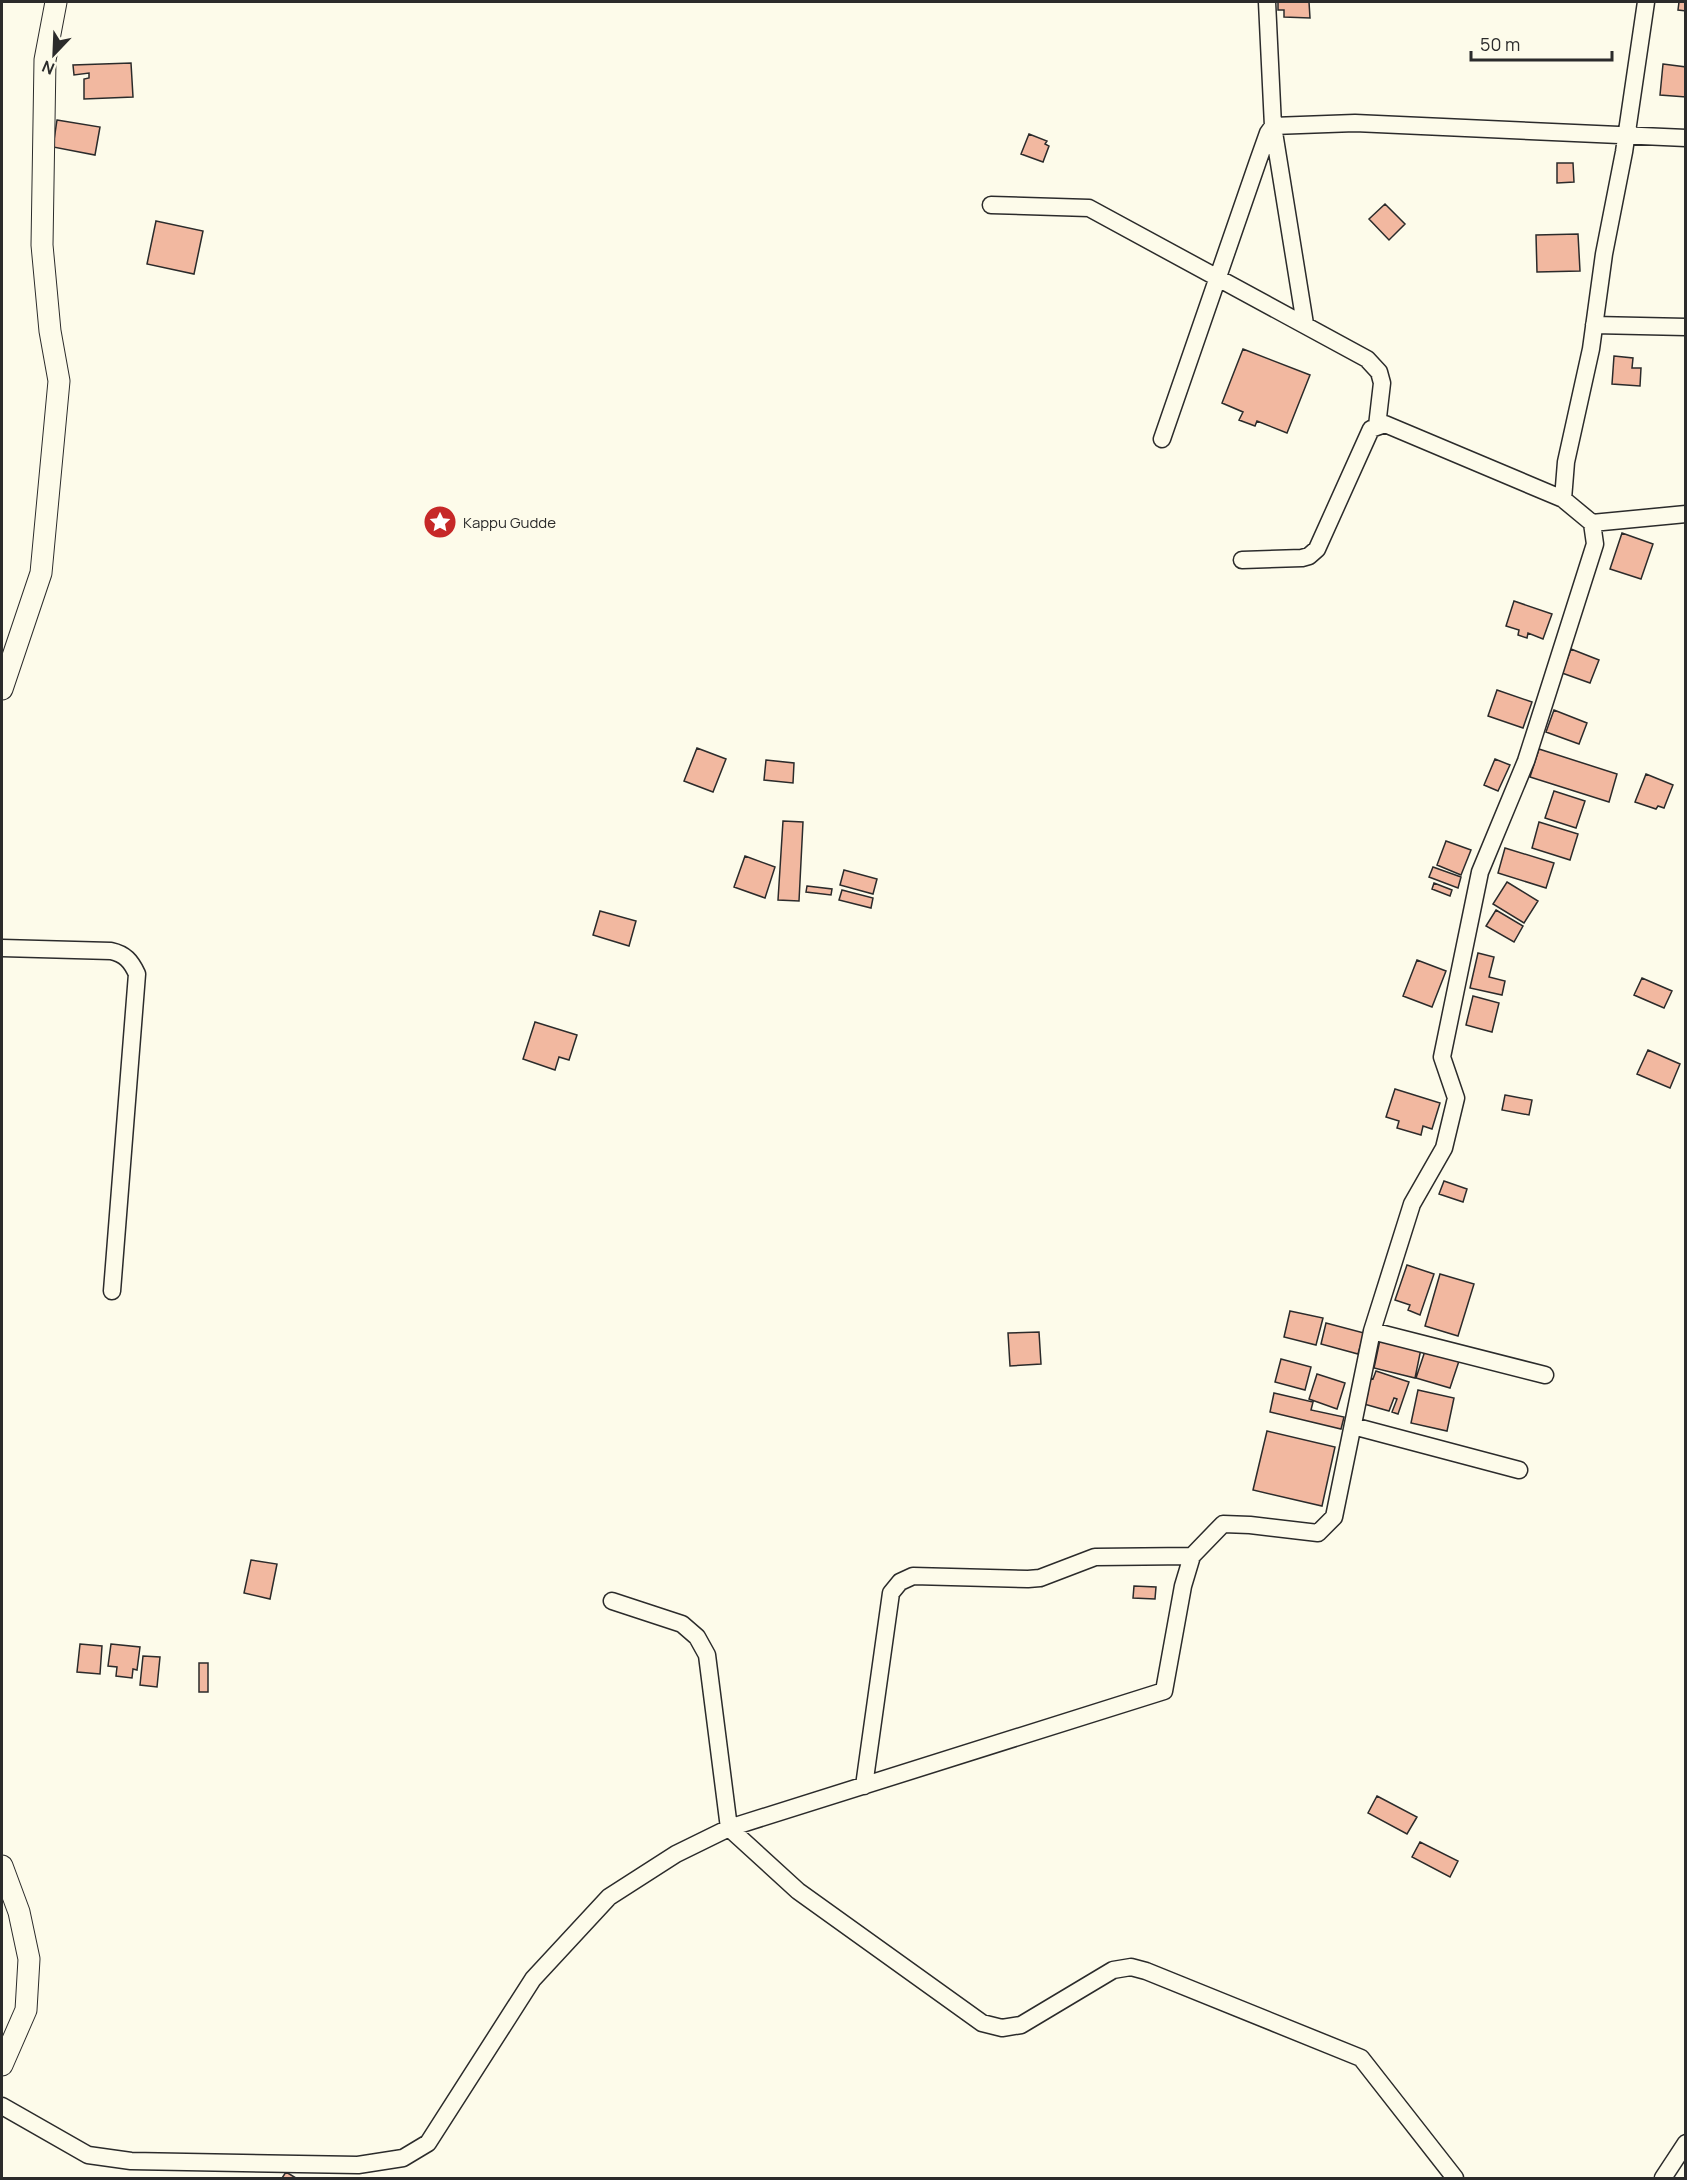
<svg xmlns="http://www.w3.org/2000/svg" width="1687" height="2180" viewBox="0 0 1687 2180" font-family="Manrope,sans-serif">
<rect width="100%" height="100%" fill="#fdfbea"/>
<!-- building -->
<path fill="#f2b8a0" stroke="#2b2b2b" stroke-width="1.5" d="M 1278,2 L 1309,2 L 1310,18 L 1284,17 L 1284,10 L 1278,10 Z
M 1679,2 L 1686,2 L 1686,11 L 1678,10 Z
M 131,63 L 133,97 L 84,99 L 84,79 L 89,78 L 89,73 L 74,75 L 73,65 Z
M 1663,64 L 1686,67 L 1686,97 L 1660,95 Z
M 57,120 L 100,127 L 95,155 L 53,147 Z
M 1029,134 L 1047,141 L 1045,144 L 1049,146 L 1043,162 L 1021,154 Z
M 1557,163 L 1573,163 L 1574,182 L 1557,183 Z
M 1385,204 L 1405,224 L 1389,240 L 1369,219 Z
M 156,221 L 203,231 L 194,274 L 147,264 Z
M 1578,234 L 1580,271 L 1537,272 L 1536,235 Z
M 1243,349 L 1310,375 L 1287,433 L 1257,421 L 1255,426 L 1239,420 L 1243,412 L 1222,403 Z
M 1614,356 L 1633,358 L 1632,368 L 1641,368 L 1640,386 L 1612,384 Z
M 1622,533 L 1653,544 L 1641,579 L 1610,569 Z
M 1514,601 L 1552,614 L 1543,639 L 1528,633 L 1527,638 L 1518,635 L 1519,630 L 1506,626 Z
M 1571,649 L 1599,660 L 1590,683 L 1562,673 Z
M 1497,690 L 1532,702 L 1523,728 L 1488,716 Z
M 1554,710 L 1587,723 L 1579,744 L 1546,732 Z
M 697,748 L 726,759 L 713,792 L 684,781 Z
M 1539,749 L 1617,774 L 1609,802 L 1530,777 Z
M 1495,759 L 1510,765 L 1498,791 L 1484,785 Z
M 766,760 L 794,763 L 793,783 L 764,780 Z
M 1646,774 L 1673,785 L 1664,808 L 1658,806 L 1656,809 L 1635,802 Z
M 1554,791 L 1585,801 L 1576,828 L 1545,818 Z
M 783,821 L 803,822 L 799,901 L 778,900 Z
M 1539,822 L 1578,834 L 1570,860 L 1532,848 Z
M 1446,841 L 1471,850 L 1461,875 L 1437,865 Z
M 1505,848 L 1554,863 L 1546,888 L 1498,873 Z
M 745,856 L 775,867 L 765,898 L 734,887 Z
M 1433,867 L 1461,877 L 1458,888 L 1429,877 Z
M 844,870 L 877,879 L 873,894 L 840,885 Z
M 1507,882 L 1538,901 L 1524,923 L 1493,904 Z
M 1434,883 L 1452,890 L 1450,896 L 1432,889 Z
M 807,886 L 832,889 L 831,895 L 806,892 Z
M 842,890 L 873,898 L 871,908 L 839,900 Z
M 1496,910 L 1523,926 L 1514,942 L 1486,926 Z
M 600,911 L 636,921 L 629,946 L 593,935 Z
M 1478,953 L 1494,957 L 1489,977 L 1505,981 L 1502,995 L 1470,988 Z
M 1417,960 L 1446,971 L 1432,1007 L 1403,996 Z
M 1642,978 L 1672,991 L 1664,1008 L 1634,995 Z
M 1473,996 L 1499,1003 L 1492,1032 L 1466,1025 Z
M 535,1022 L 577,1035 L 569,1060 L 559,1057 L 555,1070 L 523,1059 Z
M 1648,1050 L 1680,1064 L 1670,1088 L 1637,1074 Z
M 1395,1089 L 1440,1103 L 1432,1129 L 1423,1126 L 1421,1135 L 1397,1128 L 1399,1121 L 1386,1117 Z
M 1505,1095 L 1532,1100 L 1529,1115 L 1502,1110 Z
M 1444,1181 L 1467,1189 L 1463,1202 L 1439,1194 Z
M 1407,1265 L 1434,1274 L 1420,1315 L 1408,1310 L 1410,1305 L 1395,1300 Z
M 1440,1274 L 1474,1284 L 1458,1336 L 1425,1326 Z
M 1290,1311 L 1323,1318 L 1316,1345 L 1284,1337 Z
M 1326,1323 L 1364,1333 L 1358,1354 L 1321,1344 Z
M 1039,1332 L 1041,1364 L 1010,1366 L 1008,1333 Z
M 1381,1335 L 1422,1344 L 1415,1378 L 1374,1368 Z
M 1426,1348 L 1460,1358 L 1450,1388 L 1416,1378 Z
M 1281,1359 L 1311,1367 L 1305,1390 L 1275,1382 Z
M 1376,1371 L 1409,1382 L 1398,1414 L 1392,1412 L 1397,1399 L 1394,1398 L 1389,1411 L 1364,1404 L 1368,1393 L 1366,1392 L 1371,1378 L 1373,1379 Z
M 1317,1374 L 1345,1383 L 1337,1409 L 1309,1399 Z
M 1418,1390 L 1454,1398 L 1447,1431 L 1411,1423 Z
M 1274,1393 L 1313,1402 L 1311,1410 L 1344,1417 L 1341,1429 L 1270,1412 Z
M 1267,1431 L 1335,1447 L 1322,1506 L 1253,1490 Z
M 251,1560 L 277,1564 L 270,1599 L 244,1593 Z
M 1134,1586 L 1156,1587 L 1155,1599 L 1133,1598 Z
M 80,1644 L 102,1646 L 100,1674 L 77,1672 Z
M 111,1644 L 140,1647 L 137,1670 L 133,1669 L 132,1678 L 116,1676 L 117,1667 L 108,1666 Z
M 143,1656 L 160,1657 L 157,1687 L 140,1685 Z
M 199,1663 L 208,1663 L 208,1692 L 199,1692 Z
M 1377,1796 L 1417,1817 L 1407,1834 L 1368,1813 Z
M 1420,1842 L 1458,1861 L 1450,1877 L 1412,1857 Z
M 286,2172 L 296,2178 L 282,2178 Z"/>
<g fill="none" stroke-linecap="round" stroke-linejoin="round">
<defs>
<path id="minor" d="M 1267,2 L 1273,126 L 1305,324
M 991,205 L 1089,208 L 1367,359 L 1379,372 L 1382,383 L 1377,426
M 1594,325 L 1686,327
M 1162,439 L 1258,161 L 1268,133 L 1273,126 L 1355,123 L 1686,138
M 1592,523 L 1686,514
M 1242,560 L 1302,558 L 1309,556 L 1317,549 L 1371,429 L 1385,424 L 1563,499
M 2,948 L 111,951 C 125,954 131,961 137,974 L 112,1291
M 1372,1331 L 1545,1375
M 1353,1426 L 1519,1470
M 612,1601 L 682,1624 L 697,1637 L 707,1655 L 729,1828 L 798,1891 L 982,2023 L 1002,2028 L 1021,2025 L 1113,1970 L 1131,1967 L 1146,1971 L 1361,2058 L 1455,2178
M 864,1786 L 891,1593 L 900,1582 L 913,1576 L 1028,1579 L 1040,1578 L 1095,1557 L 1192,1556
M 2,2106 L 88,2155 L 131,2161 L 358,2165 L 403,2158 L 428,2143 L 533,1979 L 609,1897 L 676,1854 L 729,1828 L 1164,1691 L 1183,1586 L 1192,1556 L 1223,1524 L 1250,1525 L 1318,1533 L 1334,1517 L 1372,1331 L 1412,1204 L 1444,1148 L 1456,1098 L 1442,1057 L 1480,872 L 1526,761 L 1595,544 L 1592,523 L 1563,499 L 1566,462 L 1591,349 L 1604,254 L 1624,152 L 1646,2
M 1663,2178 L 1686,2143"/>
<path id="tertiary" d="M 2,689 L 41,573 L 59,381 L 50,331 L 42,245 L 45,60 L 56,2
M 2,1866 L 19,1912 L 29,1959 L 26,2010 L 2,2065"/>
</defs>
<!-- minor casing -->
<use href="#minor" stroke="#2b2b2b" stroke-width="19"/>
<!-- tertiary casing -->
<use href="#tertiary" stroke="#2b2b2b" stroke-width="23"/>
<!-- minor -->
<use href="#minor" stroke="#fdfbea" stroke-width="16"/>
<!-- tertiary -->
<use href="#tertiary" stroke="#fdfbea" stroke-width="21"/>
</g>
<!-- icons -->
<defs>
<symbol id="sight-disc" viewBox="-11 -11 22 22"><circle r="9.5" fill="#c62828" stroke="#fdfbea"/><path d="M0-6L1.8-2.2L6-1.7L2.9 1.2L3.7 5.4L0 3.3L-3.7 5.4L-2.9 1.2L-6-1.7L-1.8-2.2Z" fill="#fff"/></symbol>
</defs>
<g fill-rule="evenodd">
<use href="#sight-disc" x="421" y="503" width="38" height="38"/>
</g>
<g text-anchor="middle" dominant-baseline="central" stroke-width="4.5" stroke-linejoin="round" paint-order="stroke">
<!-- poi labels -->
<g font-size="15" fill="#2b2b2b" stroke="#fdfbea" text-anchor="start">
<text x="463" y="522">Kappu Gudde</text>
</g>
</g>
<!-- border -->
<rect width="1687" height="2180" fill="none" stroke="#2b2b2b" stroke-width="6"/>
<!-- north arrow -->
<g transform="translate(54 54) rotate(203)" stroke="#fdfbea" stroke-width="4.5" paint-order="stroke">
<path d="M0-4.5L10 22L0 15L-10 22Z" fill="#2b2b2b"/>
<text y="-9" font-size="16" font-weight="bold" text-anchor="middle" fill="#2b2b2b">N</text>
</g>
<!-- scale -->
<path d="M1471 51v9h141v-9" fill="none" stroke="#2b2b2b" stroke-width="3"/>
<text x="1480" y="51" font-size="18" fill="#2b2b2b" stroke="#fdfbea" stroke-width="4.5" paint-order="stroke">50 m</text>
</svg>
